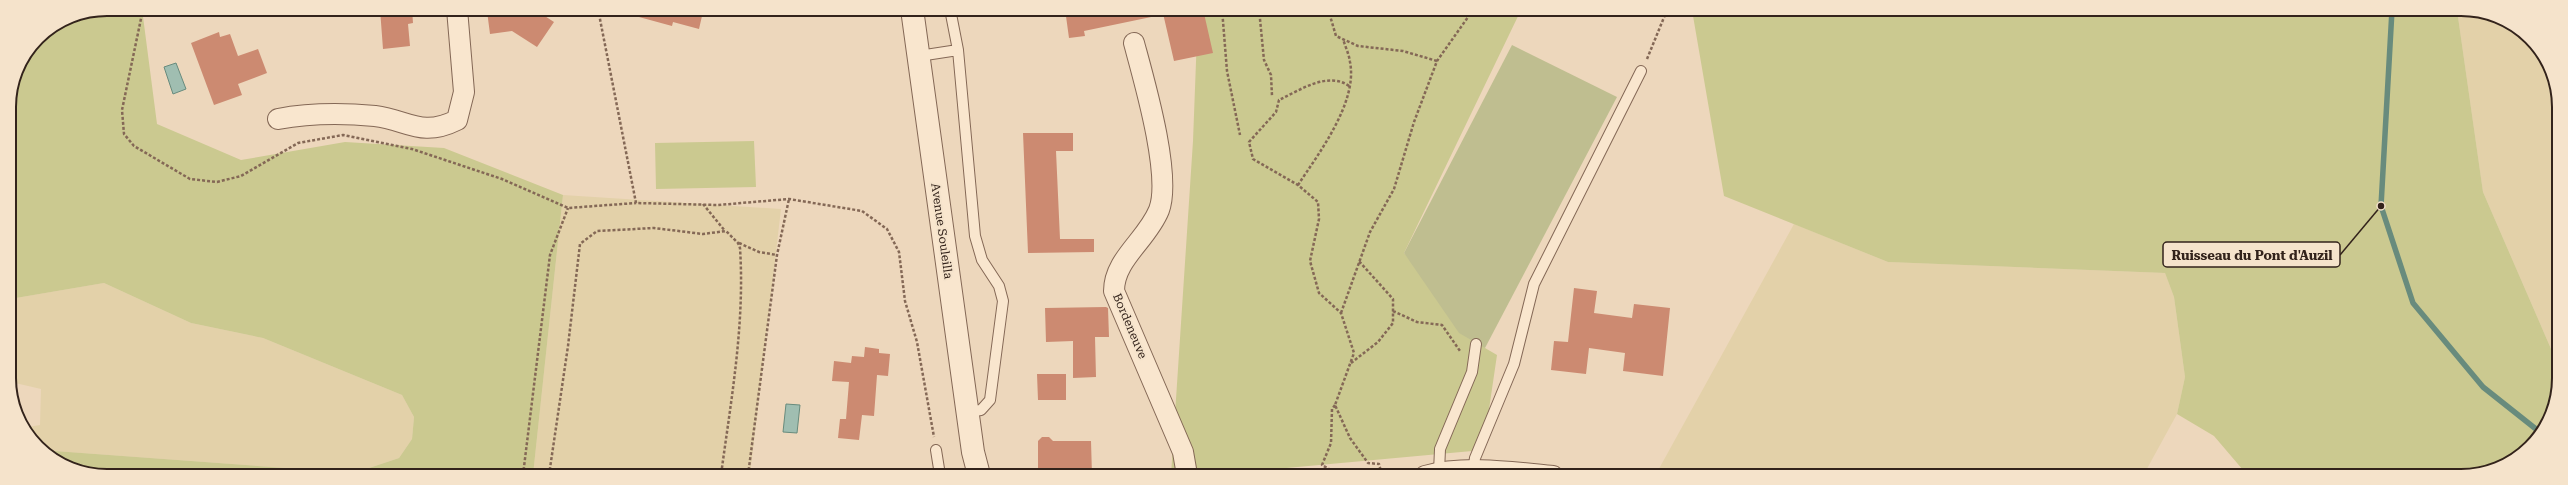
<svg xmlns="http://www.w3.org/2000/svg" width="2568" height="485" viewBox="0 0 2568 485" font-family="'Roboto Serif',serif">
<rect width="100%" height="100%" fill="#edd7bc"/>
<!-- farmland -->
<path fill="#e3d1a9" d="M 2457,10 L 2474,10 L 2505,19 L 2530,37 L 2557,87 L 2558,365 L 2483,192 Z
M 563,195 L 781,209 L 750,475 L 533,475 Z
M 1794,224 L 1888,262 L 2165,273 L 2174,297 L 2185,377 L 2177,414 L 2143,476 L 1655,476 Z
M 104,283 L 191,323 L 263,338 L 402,395 L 414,417 L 412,439 L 399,458 L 354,473 L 41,450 L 22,428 L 40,425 L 41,389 L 11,382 L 10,299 Z"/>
<!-- green -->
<path fill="#cbc990" d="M 107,9 L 142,9 L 157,124 L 241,160 L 345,142 L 444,148 L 563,195 L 533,475 L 94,475 L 42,452 L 41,450 L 354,473 L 399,458 L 412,439 L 414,417 L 402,395 L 263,338 L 191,323 L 104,283 L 10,299 L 9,106 L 17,69 L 38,37 L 69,16 Z
M 1198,9 L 1521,10 L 1404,253 L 1485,348 L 1497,355 L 1483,450 L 1210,475 L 1171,475 L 1193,141 Z
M 1692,10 L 2457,10 L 2483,192 L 2558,365 L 2558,391 L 2546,427 L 2526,452 L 2499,468 L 2468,476 L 2243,476 L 2243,470 L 2214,436 L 2177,414 L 2185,377 L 2174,297 L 2165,273 L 1888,262 L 1724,196 Z
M 754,141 L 756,187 L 656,189 L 655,143 Z"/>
<!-- cemetery -->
<path fill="#bfbe90" d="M 1512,45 L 1617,97 L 1485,348 L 1459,333 L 1404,253 Z"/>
<!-- water -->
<path fill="#a0beb1" stroke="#688b7d" d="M 176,63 L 186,89 L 173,94 L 164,67 Z
M 786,404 L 800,405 L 797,433 L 783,432 Z"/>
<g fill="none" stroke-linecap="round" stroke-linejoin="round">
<!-- stream -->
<path stroke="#688b7d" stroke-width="5.5" d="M 2392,10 L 2381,206 L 2413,303 L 2483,387 L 2541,433"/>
</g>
<!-- building -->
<path fill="#cc8a71" d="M 380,9 L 412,9 L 413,23 L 408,24 L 410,46 L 383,49 Z
M 498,9 L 534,9 L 554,22 L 537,47 L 512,31 L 490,34 L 487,11 Z
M 628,9 L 697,9 L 696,14 L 702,16 L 699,29 L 673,22 L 672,26 L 628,14 Z
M 1065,9 L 1155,9 L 1156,16 L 1084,31 L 1085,36 L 1069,38 Z
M 1162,9 L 1203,9 L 1213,53 L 1174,61 Z
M 219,32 L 220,37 L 230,34 L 238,56 L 258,49 L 267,73 L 238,84 L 242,95 L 214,105 L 191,43 Z
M 1023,133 L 1073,133 L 1073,151 L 1056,151 L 1060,239 L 1094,239 L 1094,252 L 1028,253 Z
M 1574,288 L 1597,291 L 1594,313 L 1632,318 L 1634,304 L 1670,308 L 1663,376 L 1623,371 L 1625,353 L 1589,348 L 1586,374 L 1551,370 L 1554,341 L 1568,342 Z
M 1106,307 L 1108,308 L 1109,337 L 1095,337 L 1096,377 L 1073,378 L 1073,341 L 1046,342 L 1045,308 Z
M 865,347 L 879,349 L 879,353 L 890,354 L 888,376 L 877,375 L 874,416 L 862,415 L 859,440 L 838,438 L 840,419 L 846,419 L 849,382 L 832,381 L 834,361 L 851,363 L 852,356 L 864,357 Z
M 1037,374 L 1066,374 L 1066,400 L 1038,400 Z
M 1042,437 L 1049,437 L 1053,441 L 1091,441 L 1092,475 L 1038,475 L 1038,441 Z"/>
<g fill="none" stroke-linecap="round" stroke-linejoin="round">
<defs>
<path id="service" d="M 950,9 L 958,50 L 975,236 L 982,260 L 999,286 L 1003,301 L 990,400 L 981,410 L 968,412
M 919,56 L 958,50
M 936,450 L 940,475
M 1473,471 L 1475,458 L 1514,364 L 1534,284 L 1641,71
M 1439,472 L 1440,449 L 1472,372 L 1476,344"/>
<path id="minor" d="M 1134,43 C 1144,80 1172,176 1159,210 C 1147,240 1114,259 1114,291 L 1183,452 L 1187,475
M 278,119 C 310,113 342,113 375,116 C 408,120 421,138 457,120 L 464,92 L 457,9
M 1425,476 C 1465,465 1512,472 1553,476"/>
<path id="tertiary" d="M 912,9 L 973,452 L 979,475"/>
</defs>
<!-- service casing -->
<use href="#service" stroke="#846856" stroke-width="12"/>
<!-- minor casing -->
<use href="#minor" stroke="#846856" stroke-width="22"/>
<!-- tertiary casing -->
<use href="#tertiary" stroke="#846856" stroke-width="24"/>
<!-- path -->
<path stroke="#846856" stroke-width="2.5" stroke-dasharray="3 2" stroke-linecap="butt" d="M 143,9 L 122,110 L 124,134 L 134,146 L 190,179 L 217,182 L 241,176 L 298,143 L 343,135 L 412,149 L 502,179 L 568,208 L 636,203
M 598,9 L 636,203 L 718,205 L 789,199 L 862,211 L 887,229 L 899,252 L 905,301 L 917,342 L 934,437
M 1222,9 L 1227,71 L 1240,135
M 1259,9 L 1264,60 L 1271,75 L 1272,96
M 1328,9 L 1336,36 L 1358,46 L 1403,51 L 1437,61
M 1647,59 L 1667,10
M 1349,86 C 1328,71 1300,90 1279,100 L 1276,112 L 1249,142 L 1253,159 L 1298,185 L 1318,202 L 1319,219 L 1310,261 L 1319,293 L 1341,313 L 1354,353 L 1335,405 L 1350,438 L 1368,463 L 1379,464 L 1382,475
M 1298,185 C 1319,153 1358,102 1350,62 C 1349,54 1345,46 1343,39
M 703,204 L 725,231
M 739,243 L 759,252 L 777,255
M 1393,311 L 1417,322 L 1442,325 L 1460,351
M 1341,313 L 1370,232 L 1394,189 L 1414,122 L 1437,61 L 1473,10
M 1351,363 L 1378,342 L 1393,323 L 1393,299 L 1358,260
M 1335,405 L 1332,409 L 1331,443 L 1322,465 L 1339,475
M 523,475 L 550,255 L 568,208
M 549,475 L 568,346 L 580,244 L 597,231 L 654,228 L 703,234 L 726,231 L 738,243 L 740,248 C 745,324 731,400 721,475
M 748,475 L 777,255 L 789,199"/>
<!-- service -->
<use href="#service" stroke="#f9e6ce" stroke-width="10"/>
<!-- minor -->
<use href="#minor" stroke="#f9e6ce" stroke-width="20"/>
<!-- tertiary -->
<use href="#tertiary" stroke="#f9e6ce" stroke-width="22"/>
</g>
<g text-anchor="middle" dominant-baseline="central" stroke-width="4" stroke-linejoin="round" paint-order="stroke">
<!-- street labels -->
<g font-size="12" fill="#33231b" stroke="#f5e3cb">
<text transform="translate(942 231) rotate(82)">Avenue Souleilla</text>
<text transform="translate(1130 326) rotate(67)">Bordeneuve</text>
</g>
</g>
<!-- crop -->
<path d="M0 0H2568V485H0ZM107 16H2461A91 91 0 0 1 2552 107V378A91 91 0 0 1 2461 469H107A91 91 0 0 1 16 378V107A91 91 0 0 1 107 16Z" fill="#f5e3cb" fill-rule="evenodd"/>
<path fill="none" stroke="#33231b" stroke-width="2" d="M107 16H2461A91 91 0 0 1 2552 107V378A91 91 0 0 1 2461 469H107A91 91 0 0 1 16 378V107A91 91 0 0 1 107 16Z"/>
<!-- callouts -->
<path fill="none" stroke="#33231b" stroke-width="1.5" d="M2381 206L2340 255"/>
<circle fill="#33231b" stroke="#f5e3cb" stroke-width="1.5" cx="2381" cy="206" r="4"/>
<rect fill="#f5e3cb" stroke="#33231b" stroke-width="1.5" x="2163" y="242" width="177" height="25" rx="4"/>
<g font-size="13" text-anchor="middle" font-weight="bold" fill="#33231b">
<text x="2252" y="260">Ruisseau du Pont d'Auzil</text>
</g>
</svg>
